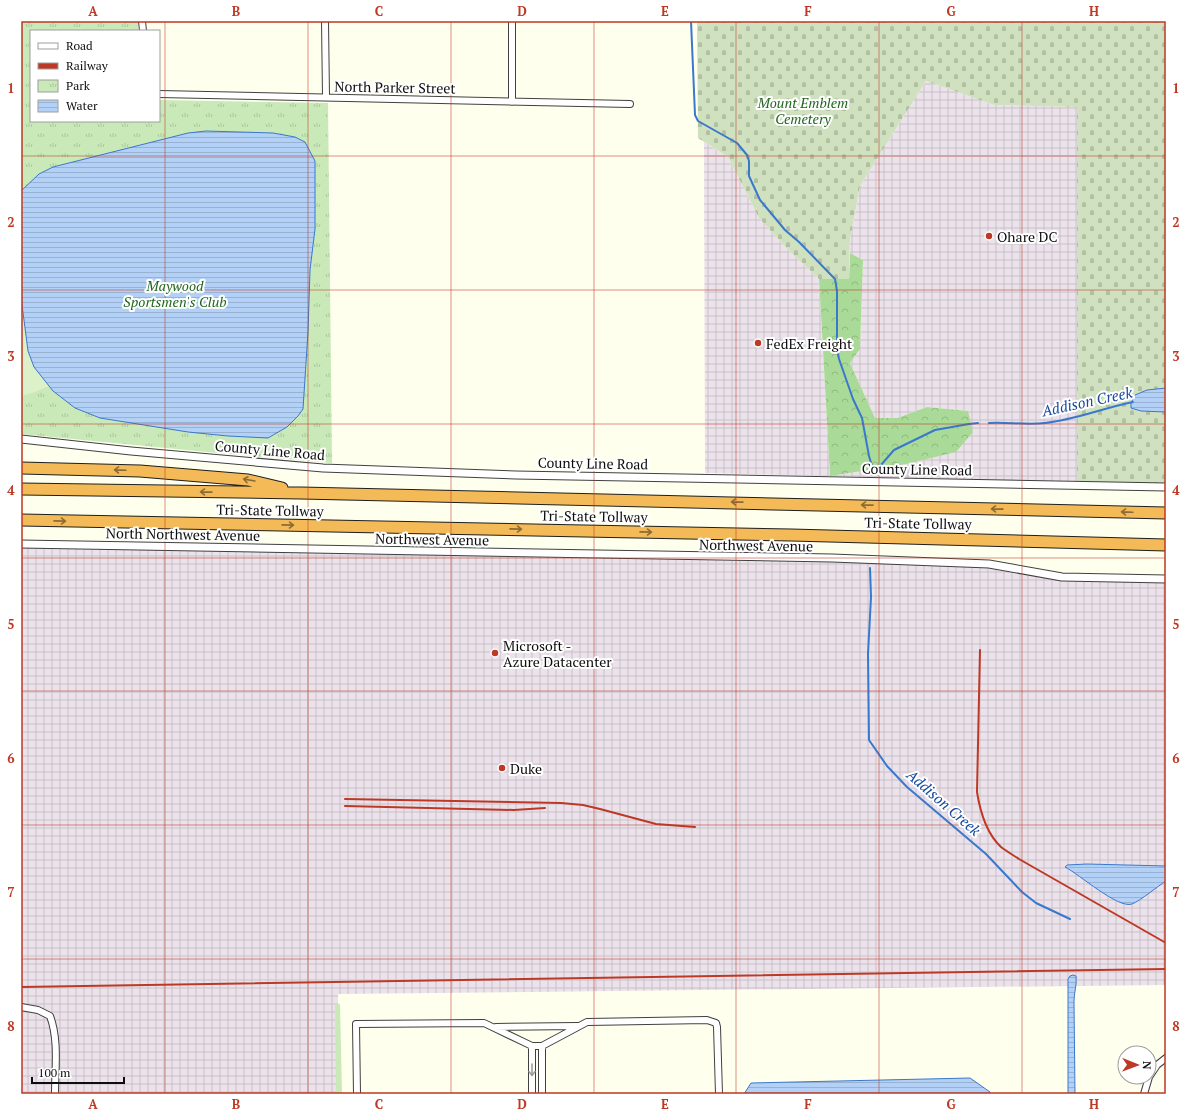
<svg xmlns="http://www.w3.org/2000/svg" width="1187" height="1115" viewBox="0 0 1187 1115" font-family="'PT Serif',serif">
<defs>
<pattern id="industrial-grid" width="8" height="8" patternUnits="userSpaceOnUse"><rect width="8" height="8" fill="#ece2eb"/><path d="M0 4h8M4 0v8" fill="none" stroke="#c9c1c8"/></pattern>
<pattern id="forest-crowns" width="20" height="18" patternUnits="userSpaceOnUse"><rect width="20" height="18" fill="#a9da97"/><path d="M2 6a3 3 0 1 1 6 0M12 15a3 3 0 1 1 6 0" fill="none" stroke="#90ba81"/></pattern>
<pattern id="cemetery-stones" width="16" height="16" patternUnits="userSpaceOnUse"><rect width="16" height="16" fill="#d0e1bf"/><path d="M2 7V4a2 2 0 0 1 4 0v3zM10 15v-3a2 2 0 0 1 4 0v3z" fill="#b1c0a3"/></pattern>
<pattern id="park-tufts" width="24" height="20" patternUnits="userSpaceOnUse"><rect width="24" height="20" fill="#c9e9b8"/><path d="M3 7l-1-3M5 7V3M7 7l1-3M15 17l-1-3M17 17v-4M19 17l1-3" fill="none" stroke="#abc79d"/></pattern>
<pattern id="water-rules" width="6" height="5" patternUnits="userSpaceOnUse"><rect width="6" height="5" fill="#b3d1f6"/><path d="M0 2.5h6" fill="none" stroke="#99b2d2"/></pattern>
</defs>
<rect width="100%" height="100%" fill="#ffe"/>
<!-- industrial -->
<path fill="url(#industrial-grid)" d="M 926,81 L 994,105 L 1077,107 L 1077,482 L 705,473 L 704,142 L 728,157 L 759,218 L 786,248 L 819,279 L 830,475 L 973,432 L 967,411 L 927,407 L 897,418 L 875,418 L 850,363 L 860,349 L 863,260 L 850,253 L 850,240 L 860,186 Z
M 21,544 L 989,564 L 1062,577 L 1166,579 L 1166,985 L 338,994 L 339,1094 L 21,1094 Z"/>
<!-- forest -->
<path fill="url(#forest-crowns)" d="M 850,253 L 863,260 L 860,349 L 850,363 L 875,418 L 897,418 L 927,407 L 968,411 L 973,432 L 956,452 L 906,464 L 830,476 L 819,279 L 849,279 Z"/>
<!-- cemetery -->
<path fill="url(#cemetery-stones)" d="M 697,21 L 1166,21 L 1166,484 L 1077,482 L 1077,107 L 994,105 L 926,81 L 860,186 L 850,240 L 849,279 L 819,279 L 786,248 L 759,218 L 728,157 L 698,138 Z"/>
<!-- park -->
<path fill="url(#park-tufts)" d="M 21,21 L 138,21 L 138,31 L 31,31 L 31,121 L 159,121 L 159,100 L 328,103 L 332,463 L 207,452 L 21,434 Z"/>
<!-- garden -->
<path fill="#c9e9b8" d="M 335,1004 L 340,1004 L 342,1094 L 336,1094 Z"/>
<!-- pitch -->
<path fill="#dcf0ca" d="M 21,280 L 22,305 L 34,367 L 49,386 L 35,392 L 21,396 Z"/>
<!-- water -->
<path fill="url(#water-rules)" stroke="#3a78cd" d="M 206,131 L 273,133 L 295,137 L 305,142 L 315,161 L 315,229 L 310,270 L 308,332 L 303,409 L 298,416 L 287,427 L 268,438 L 228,436 L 188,432 L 100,418 L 75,408 L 53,391 L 34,367 L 28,351 L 22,305 L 21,280 L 21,191 L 39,174 L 53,167 L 188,133 Z
M 1166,388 L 1166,412 L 1141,411 L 1131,408 L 1131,403 L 1135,395 L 1147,390 Z
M 1087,864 L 1166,866 L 1166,881 C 1158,886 1140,901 1132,904 C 1118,909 1079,874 1065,867 L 1067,865 Z
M 1073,975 L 1076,976 C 1077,985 1074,993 1074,1001 L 1075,1094 L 1068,1094 L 1068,979 L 1070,976 Z
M 970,1078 L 990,1092 L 990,1094 L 744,1094 L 751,1083 Z"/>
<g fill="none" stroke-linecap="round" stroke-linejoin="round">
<!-- stream -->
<path stroke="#3a78cd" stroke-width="2" d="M 691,21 L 695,115 L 698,121 L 737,143 L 747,155 L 749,161 L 749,176 L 760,200 L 785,230 L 799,242 L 835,279 L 837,291 L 837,348 L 839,359 L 853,399 L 862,418 L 869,456 L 874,473
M 989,423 C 1007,422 1026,425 1045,423 C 1075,420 1103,408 1133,402
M 874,473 L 894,450 L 935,430 L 969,424 L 978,423
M 870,568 L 871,597 L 868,654 L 869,740 L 887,766 L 907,787 L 986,854 L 1022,892 L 1036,903 L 1070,919"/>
<defs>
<path id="minor" d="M 142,21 L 143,31
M 325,21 L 326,97
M 512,21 L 512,102
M 159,94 L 630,104
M 21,1007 L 38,1010 L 50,1016 C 59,1040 55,1069 55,1094
M 496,1027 L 578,1026
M 532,1046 L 532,1094
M 1149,1077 L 1157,1065 L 1166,1058
M 357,1094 L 356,1024 L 484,1023 L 532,1046 L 542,1046 L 587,1022 L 707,1020 L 716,1023 L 717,1027 L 719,1094
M 542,1094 L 542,1046
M 1144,1094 L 1149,1077"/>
<path id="tertiary" d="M 21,439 L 131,451 L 323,468 L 516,475 L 1166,487
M 21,544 L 832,558 L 989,564 L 1062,577 L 1166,579"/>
<path id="motorway" d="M 21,468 L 140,471 L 248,480 L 282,488
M 21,489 L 301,493 L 1166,513
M 21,520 L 791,535 L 1166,545"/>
</defs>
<!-- minor casing -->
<use href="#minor" stroke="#404040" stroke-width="8"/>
<!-- tertiary casing -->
<use href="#tertiary" stroke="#404040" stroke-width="9"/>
<!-- motorway casing -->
<use href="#motorway" stroke="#1e1e1e" stroke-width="13"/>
<!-- minor -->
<use href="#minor" stroke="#fff" stroke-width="6"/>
<!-- tertiary -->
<use href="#tertiary" stroke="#fff" stroke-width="7"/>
<!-- motorway -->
<use href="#motorway" stroke="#f4ba57" stroke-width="11"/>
<!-- rail -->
<path stroke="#bd3925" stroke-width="2" d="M 980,650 L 977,792 C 980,811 986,833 1001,847 C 1006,851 1013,855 1019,859 L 1166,943
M 345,799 L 561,803 L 583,805 L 600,809 L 656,824 L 695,827
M 345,806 L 514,810 L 545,808
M 21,987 L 1166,969"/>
</g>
<!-- one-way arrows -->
<defs><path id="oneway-shaft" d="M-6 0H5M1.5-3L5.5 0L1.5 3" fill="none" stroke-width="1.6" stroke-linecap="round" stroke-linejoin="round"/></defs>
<g stroke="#8c6c36">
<use href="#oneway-shaft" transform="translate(120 470) rotate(-178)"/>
<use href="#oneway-shaft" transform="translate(249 480) rotate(-170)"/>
<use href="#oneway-shaft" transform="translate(206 492) rotate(-179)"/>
<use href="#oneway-shaft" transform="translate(737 502) rotate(-179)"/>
<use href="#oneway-shaft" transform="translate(867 505) rotate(-179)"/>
<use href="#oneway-shaft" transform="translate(997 509) rotate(-179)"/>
<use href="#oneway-shaft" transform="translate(1127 512) rotate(-178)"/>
<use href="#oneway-shaft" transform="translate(60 521) rotate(1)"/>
<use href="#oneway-shaft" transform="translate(288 525) rotate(1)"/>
<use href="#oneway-shaft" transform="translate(516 529) rotate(1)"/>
<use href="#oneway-shaft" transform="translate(646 532) rotate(1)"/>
</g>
<use stroke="#9e9e9e" href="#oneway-shaft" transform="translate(532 1070) rotate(90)"/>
<!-- grid -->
<path fill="none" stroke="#bd3925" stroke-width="1" stroke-opacity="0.55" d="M 165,21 L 165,1094M 308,21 L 308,1094M 451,21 L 451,1094M 594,21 L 594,1094M 736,21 L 736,1094M 879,21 L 879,1094M 1022,21 L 1022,1094M 21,156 L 1166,156M 21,290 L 1166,290M 21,424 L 1166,424M 21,558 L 1166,558M 21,691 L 1166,691M 21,825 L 1166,825M 21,959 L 1166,959"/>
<!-- markers -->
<g fill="#bd3925" stroke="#fff" stroke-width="1.5">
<circle cx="989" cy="236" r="4"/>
<circle cx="758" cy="343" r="4"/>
<circle cx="495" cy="653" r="4"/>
<circle cx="502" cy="768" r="4"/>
</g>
<g text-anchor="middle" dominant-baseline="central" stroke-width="4" stroke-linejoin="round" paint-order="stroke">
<!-- street labels -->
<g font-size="14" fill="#0d0d0d" stroke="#fff">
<text transform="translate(395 87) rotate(1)">North Parker Street</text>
<text transform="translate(270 450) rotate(5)">County Line Road</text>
<text transform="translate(593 463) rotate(1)">County Line Road</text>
<text transform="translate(917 469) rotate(1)">County Line Road</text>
<text transform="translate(270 510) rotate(1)">Tri-State Tollway</text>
<text transform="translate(594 516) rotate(1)">Tri-State Tollway</text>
<text transform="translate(918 523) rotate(1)">Tri-State Tollway</text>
<text transform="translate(183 534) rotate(1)">North Northwest Avenue</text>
<text transform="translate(432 539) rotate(1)">Northwest Avenue</text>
<text transform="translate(756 545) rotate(1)">Northwest Avenue</text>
</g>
<!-- park labels -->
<g font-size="14" font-style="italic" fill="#20651e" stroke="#fff">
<text x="803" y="102">Mount Emblem<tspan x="803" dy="16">Cemetery</tspan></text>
<text x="175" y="285">Maywood<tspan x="175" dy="16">Sportsmen's Club</tspan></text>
</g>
<!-- poi labels -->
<g font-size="14" fill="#0d0d0d" stroke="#fff" text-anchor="start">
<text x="997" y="236">Ohare DC</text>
<text x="766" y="343">FedEx Freight</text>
<text x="503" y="645">Microsoft -<tspan x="503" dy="16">Azure Datacenter</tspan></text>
<text x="510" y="768">Duke</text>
</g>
<!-- water labels -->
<g font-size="15" font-style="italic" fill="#174b9f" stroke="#fff">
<text transform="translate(1087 401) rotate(-12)">Addison Creek</text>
<text transform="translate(944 802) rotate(41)">Addison Creek</text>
</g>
</g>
<!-- border -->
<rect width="1187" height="1115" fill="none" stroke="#ffffff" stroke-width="44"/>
<!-- legend -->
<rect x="30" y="30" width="130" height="92" fill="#ffffff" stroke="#9e9e9e"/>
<rect x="38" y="43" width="20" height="6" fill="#ffffff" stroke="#9e9e9e"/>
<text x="66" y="50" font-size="12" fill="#0d0d0d">Road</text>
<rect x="38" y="63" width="20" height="6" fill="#bd3925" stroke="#9e9e9e"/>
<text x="66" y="70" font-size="12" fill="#0d0d0d">Railway</text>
<rect x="38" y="80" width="20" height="12" fill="url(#park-tufts)" stroke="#9e9e9e"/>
<text x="66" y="90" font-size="12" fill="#0d0d0d">Park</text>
<rect x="38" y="100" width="20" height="12" fill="url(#water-rules)" stroke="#9e9e9e"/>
<text x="66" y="110" font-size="12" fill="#0d0d0d">Water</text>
<!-- north arrow -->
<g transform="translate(1137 1065) rotate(91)"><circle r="19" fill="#ffffff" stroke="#9e9e9e"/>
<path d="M0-3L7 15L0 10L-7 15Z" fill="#bd3925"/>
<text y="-6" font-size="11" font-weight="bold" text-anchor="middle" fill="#0d0d0d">N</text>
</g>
<!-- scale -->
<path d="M32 1077v6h92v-6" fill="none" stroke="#0d0d0d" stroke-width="2"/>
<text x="38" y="1077" font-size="12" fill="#0d0d0d" stroke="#ffffff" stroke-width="3" paint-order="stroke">100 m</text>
<rect x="22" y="22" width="1143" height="1071" fill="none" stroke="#bd3925" stroke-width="1.5"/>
<g font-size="13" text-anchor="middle" font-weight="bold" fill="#bd3925">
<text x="93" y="16">A</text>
<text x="236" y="16">B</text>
<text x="379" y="16">C</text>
<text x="522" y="16">D</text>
<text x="665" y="16">E</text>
<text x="808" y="16">F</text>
<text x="951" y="16">G</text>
<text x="1094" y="16">H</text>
<text x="11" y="93">1</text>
<text x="1176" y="93">1</text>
<text x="11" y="227">2</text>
<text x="1176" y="227">2</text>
<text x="11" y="361">3</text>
<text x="1176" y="361">3</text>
<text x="11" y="495">4</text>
<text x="1176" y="495">4</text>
<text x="11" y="629">5</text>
<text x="1176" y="629">5</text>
<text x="11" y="763">6</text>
<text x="1176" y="763">6</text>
<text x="11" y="897">7</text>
<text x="1176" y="897">7</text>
<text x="11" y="1031">8</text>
<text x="1176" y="1031">8</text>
<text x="93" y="1109">A</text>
<text x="236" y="1109">B</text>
<text x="379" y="1109">C</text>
<text x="522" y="1109">D</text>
<text x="665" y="1109">E</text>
<text x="808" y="1109">F</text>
<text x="951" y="1109">G</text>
<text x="1094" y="1109">H</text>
</g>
</svg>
